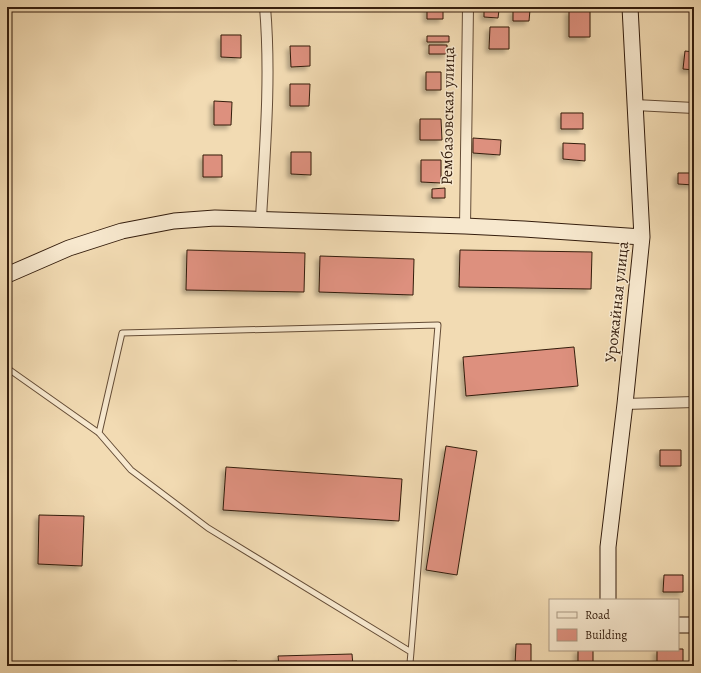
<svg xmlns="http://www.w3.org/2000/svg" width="701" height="673" viewBox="0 0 701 673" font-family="Alegreya,serif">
<defs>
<filter id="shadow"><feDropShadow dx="-3.5" dy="3.5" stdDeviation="2" flood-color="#0004"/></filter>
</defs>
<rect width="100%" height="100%" fill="#f2dbb3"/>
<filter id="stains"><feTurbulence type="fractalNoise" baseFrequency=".005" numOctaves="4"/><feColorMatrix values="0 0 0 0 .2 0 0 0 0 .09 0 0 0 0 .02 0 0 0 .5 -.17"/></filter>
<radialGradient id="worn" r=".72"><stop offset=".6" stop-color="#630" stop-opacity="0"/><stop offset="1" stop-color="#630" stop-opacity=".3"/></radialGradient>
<!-- building -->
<path fill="#dd907e" stroke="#341d0d" filter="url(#shadow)" d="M 427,7 L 443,7 L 443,19 L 427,19 Z
M 484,9 L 499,10 L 498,18 L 484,17 Z
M 513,10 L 530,10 L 529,21 L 513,21 Z
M 569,10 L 590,11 L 590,37 L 569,37 Z
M 490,27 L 509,27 L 509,49 L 489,49 Z
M 221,35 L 241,35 L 241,58 L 221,57 Z
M 427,36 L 449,36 L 449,42 L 427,42 Z
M 429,45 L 447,45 L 447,54 L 429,54 Z
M 290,46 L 310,46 L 310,66 L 291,67 Z
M 685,51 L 694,52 L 694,70 L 683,69 Z
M 426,72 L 441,72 L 441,90 L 426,90 Z
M 290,84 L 310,84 L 309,106 L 290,106 Z
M 214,101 L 232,102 L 231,125 L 214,125 Z
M 561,113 L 583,113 L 583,129 L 561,129 Z
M 420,119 L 441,119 L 442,140 L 420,140 Z
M 473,138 L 501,140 L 500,155 L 473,153 Z
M 563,143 L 585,144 L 585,161 L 563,159 Z
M 291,152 L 311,152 L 311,175 L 291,174 Z
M 203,155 L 222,155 L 222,177 L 203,177 Z
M 421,160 L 441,160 L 441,183 L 421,182 Z
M 678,173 L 694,173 L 694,185 L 678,184 Z
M 445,188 L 445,198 L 432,198 L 432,189 Z
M 187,250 L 305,253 L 304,292 L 186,290 Z
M 460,250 L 592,252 L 591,289 L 459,287 Z
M 320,256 L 414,259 L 413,295 L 319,292 Z
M 574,347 L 578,386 L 466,396 L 463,357 Z
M 446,446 L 477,451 L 457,575 L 426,570 Z
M 660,450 L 681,450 L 681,466 L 660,466 Z
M 226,467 L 402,479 L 399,521 L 223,510 Z
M 39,515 L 84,516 L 82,566 L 38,564 Z
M 664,575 L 683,575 L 683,592 L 663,592 Z
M 516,644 L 531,644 L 531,666 L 515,666 Z
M 678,649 L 683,649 L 683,666 L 657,666 L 657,650 L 678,650 Z
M 578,650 L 593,650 L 593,666 L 578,666 Z
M 352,654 L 353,666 L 279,666 L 278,656 Z
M 237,661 L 237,666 L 202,666 L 202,662 Z"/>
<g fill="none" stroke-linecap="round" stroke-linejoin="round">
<defs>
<path id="lane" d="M 7,368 L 99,433 L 131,470 L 208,528 L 411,652 L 410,663 L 413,666
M 99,433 L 122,333 L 438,325 L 411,652"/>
<path id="street" d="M 635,105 L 694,108
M 261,218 C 265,148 271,77 265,7
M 465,226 L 468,7
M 625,404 L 694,402"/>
<path id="secondary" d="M 7,275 L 69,248 L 122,231 L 174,221 L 215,218 L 465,226 L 524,229 L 642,237
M 608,600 L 608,547 L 625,404 L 642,237 L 630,7
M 678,625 L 694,625"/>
</defs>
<!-- lane casing -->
<use href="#lane" stroke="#644c36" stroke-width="7"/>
<!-- street casing -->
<use href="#street" stroke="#644c36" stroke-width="12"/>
<!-- secondary casing -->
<use href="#secondary" stroke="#341d0d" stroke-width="17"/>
<!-- lane -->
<use href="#lane" stroke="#f7e8ce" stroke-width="5"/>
<!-- street -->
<use href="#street" stroke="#f7e8ce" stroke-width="10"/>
<!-- secondary -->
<use href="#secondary" stroke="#f7e8ce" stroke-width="15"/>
</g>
<g text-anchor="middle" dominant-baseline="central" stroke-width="3" stroke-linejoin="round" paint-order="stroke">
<!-- street labels -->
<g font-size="16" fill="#341d0d" stroke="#f7e8ce">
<text transform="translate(448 116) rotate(-89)">Рембазовская улица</text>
<text transform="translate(617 302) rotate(-84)">Урожайная улица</text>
</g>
</g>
<!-- margin -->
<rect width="701" height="673" fill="none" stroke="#f2dbb3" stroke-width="24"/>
<rect x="8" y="8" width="685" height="657" fill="none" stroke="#341d0d" stroke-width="2"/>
<rect x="12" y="12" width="677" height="649" fill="none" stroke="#341d0d"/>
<!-- legend -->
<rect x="549" y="599" width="130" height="52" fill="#f7e8ce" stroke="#a99781"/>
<rect x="557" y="612" width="20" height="6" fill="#f7e8ce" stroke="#a99781"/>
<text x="585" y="619" font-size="12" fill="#341d0d">Road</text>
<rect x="557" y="629" width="20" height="12" fill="#dd907e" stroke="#a99781"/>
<text x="585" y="639" font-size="12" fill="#341d0d">Building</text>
<rect width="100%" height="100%" filter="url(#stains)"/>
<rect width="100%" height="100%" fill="url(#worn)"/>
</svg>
